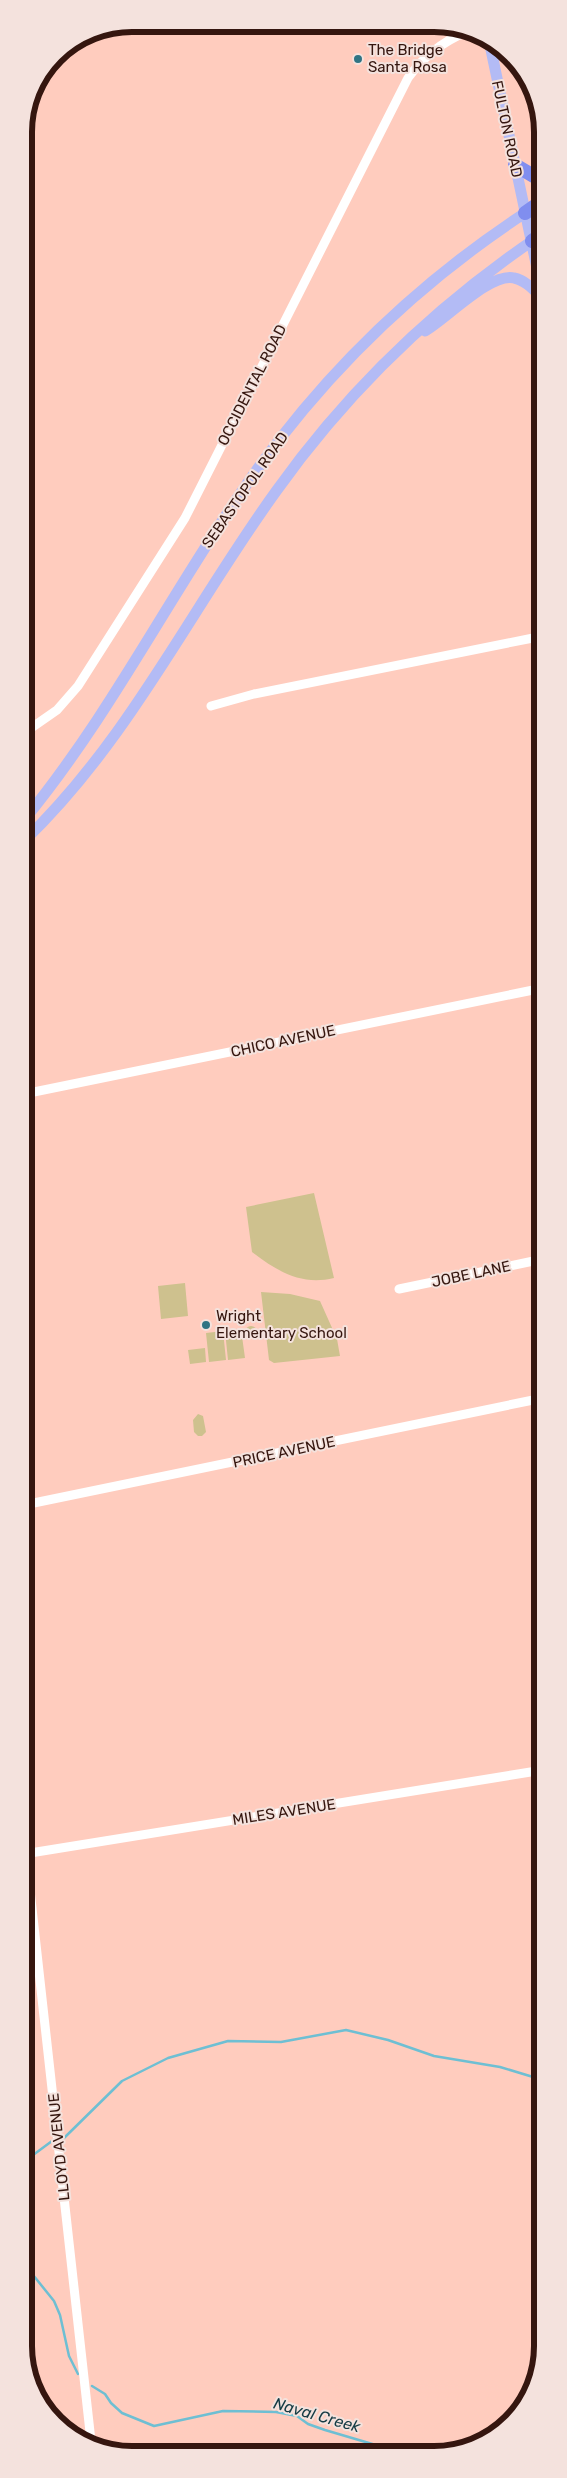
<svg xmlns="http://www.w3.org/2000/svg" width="567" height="2478" viewBox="0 0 567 2478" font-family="Rubik,sans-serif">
<rect width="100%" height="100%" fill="#ffccbe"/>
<!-- green -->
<path fill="#cec18e" d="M 314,1193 L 334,1278 C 301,1286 277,1271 252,1252 L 246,1207 Z
M 185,1283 L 188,1316 L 161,1319 L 158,1286 Z
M 261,1292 L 290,1294 L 320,1301 L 337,1339 L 340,1356 L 274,1363 L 269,1360 Z
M245 1332a6 6 0 1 1 12 0a6 6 0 1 1-12 0Z
M 241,1329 L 245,1358 L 228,1360 L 225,1331 Z
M 223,1331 L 226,1360 L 209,1362 L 206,1333 Z
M 205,1348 L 206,1362 L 190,1364 L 188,1350 Z
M 198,1414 L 203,1416 L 206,1432 L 202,1436 L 198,1436 L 194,1432 L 193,1420 Z"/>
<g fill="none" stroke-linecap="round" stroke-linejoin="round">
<!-- stream -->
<path stroke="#6ebfd3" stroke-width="2.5" d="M 62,2140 L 122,2081 L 168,2058 L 228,2041 L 281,2042 L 346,2030 L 388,2040 L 434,2056 L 500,2067 L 543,2080
M 25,2161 L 52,2141
M 25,2265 L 54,2301 L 60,2315 L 69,2356 L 78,2374
M 92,2386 L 105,2394 L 111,2403 L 122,2413 L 154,2426 L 223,2411 L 276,2412 L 297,2416 L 308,2424 L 325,2430 L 396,2451 L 428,2447 L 459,2448"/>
<!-- minor -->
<path stroke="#fff" stroke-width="9" d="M 211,706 L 254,694 L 543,636
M 24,733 L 57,710 L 78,686 L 185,518 L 408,78 C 423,57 442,42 466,32
M 24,1094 L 543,988
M 399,1289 L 543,1259
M 24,1505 L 543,1398
M 24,1854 L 543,1770
M 26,1854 L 91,2441"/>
<!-- major -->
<path stroke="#b3bbf5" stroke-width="11" d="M 490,45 L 542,292
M 425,331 C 447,318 491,272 514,278 C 525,280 534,290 542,298
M 24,820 C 113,712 175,585 256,471 C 329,369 420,282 525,213
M 24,841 C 130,739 192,607 277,490 C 347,392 433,309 532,241"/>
<!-- highway -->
<path stroke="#808eef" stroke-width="14" d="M 515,165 L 542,181
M 525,213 L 542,201
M 532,241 L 542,234"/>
</g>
<!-- markers -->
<g fill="#307484" stroke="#f4e2dd" stroke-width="2">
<circle cx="358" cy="59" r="5"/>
<circle cx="206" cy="1325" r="5"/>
</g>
<g text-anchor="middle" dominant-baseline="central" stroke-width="4" stroke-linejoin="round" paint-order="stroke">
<!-- poi labels -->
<g font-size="15" fill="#35160f" stroke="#f4e2dd" text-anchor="start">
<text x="368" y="50">The Bridge<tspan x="368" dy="17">Santa Rosa</tspan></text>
<text x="216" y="1316">Wright<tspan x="216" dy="17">Elementary School</tspan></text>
</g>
<!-- street labels -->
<g font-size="15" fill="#35160f" stroke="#f4e2dd">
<text transform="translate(507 129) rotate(78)">FULTON ROAD</text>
<text transform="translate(252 385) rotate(-63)">OCCIDENTAL ROAD</text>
<text transform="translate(245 490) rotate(-55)">SEBASTOPOL ROAD</text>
<text transform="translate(283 1041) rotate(-12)">CHICO AVENUE</text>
<text transform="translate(471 1274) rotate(-12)">JOBE LANE</text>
<text transform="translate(284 1452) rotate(-12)">PRICE AVENUE</text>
<text transform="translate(284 1812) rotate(-9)">MILES AVENUE</text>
<text transform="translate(59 2147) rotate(-96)">LLOYD AVENUE</text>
</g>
<!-- water labels -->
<g font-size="16" font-style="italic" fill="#143b44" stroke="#f4e2dd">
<text transform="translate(317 2415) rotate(16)">Naval Creek</text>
</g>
</g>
<!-- crop -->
<path d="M0 0H567V2478H0ZM132 32H434A100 100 0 0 1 534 132V2346A100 100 0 0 1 434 2446H132A100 100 0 0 1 32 2346V132A100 100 0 0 1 132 32Z" fill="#f4e2dd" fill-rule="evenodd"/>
<path fill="none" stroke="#35160f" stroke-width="6" d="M132 32H434A100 100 0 0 1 534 132V2346A100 100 0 0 1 434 2446H132A100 100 0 0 1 32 2346V132A100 100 0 0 1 132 32Z"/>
</svg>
